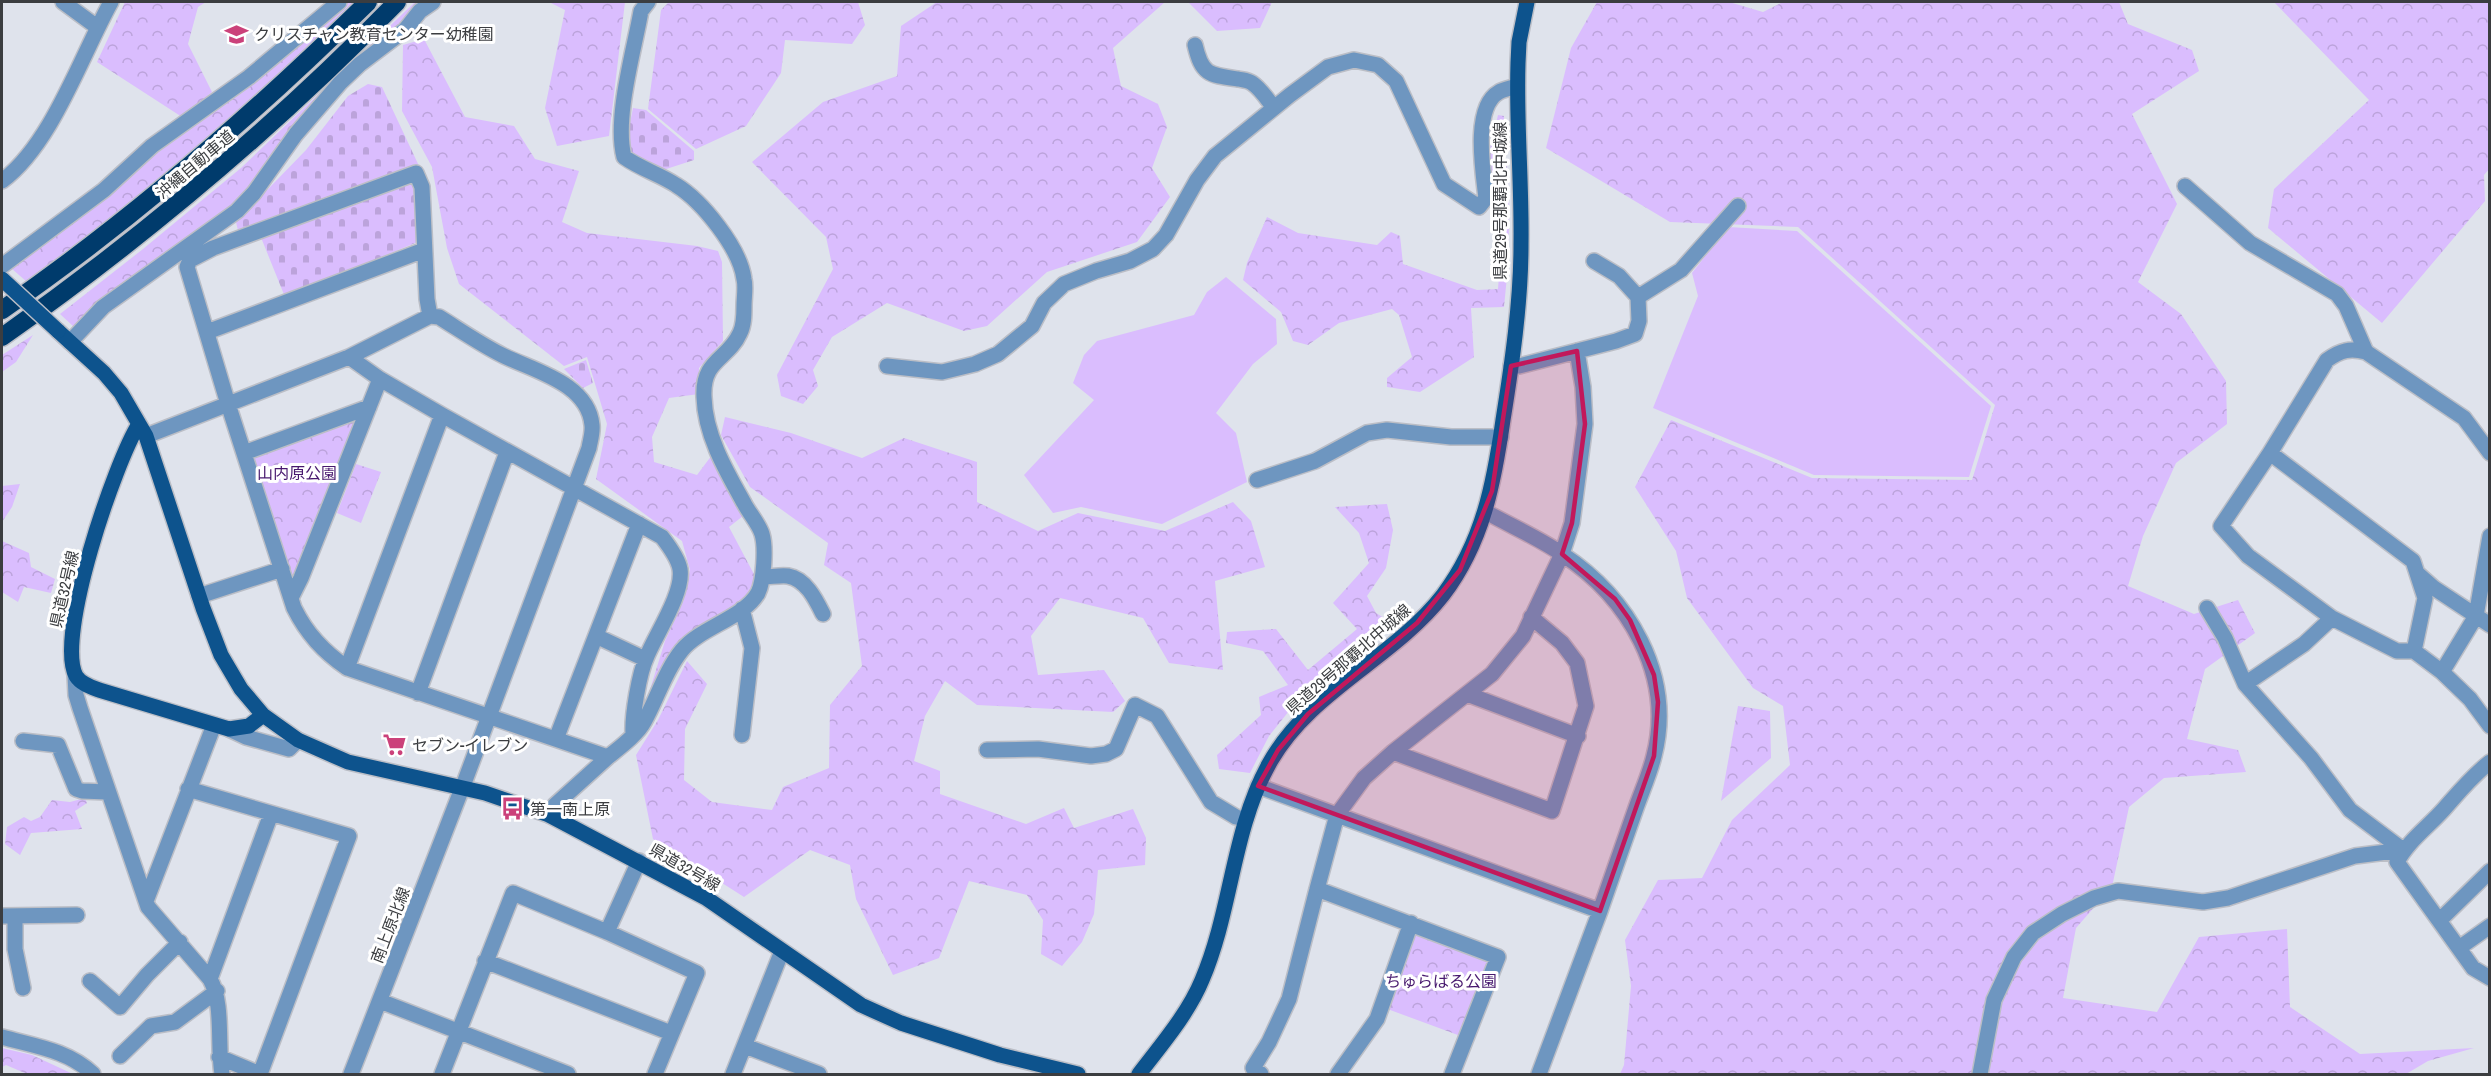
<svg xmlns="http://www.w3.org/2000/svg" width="2491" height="1076" viewBox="0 0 2491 1076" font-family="'Archivo Narrow','Noto Sans JP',sans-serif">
<defs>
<pattern id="forest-crowns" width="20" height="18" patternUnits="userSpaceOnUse" patternTransform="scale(1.5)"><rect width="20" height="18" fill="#dabdfe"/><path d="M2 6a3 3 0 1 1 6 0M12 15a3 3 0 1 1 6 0" fill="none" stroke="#bca3db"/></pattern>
<pattern id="cemetery-stones" width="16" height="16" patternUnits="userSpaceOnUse" patternTransform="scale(1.5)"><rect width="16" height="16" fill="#dabdfe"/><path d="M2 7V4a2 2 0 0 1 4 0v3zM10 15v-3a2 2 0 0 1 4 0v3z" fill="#bca3db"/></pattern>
</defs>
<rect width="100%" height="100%" fill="#dfe3ec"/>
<!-- grass -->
<path fill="#dabdfe" d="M 1728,227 L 1797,231 L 1991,406 L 1969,477 L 1814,475 L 1653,408 L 1698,296 L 1692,273 Z
M 1226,277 L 1276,319 L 1277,344 L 1253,364 L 1216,413 L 1236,433 L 1247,482 L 1162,524 L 1081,507 L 1053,513 L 1024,475 L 1094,400 L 1073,383 L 1084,355 L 1097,341 L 1194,315 L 1207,292 Z"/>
<!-- forest -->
<path fill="url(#forest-crowns)" d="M 125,2 L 206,2 L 198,7 L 188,44 L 212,92 L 182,117 L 97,62 Z
M 347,2 L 357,2 L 254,100 L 115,216 L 27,282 L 11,268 L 100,200 L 157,153 L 243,92 Z
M 415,2 L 428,2 L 230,206 L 74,327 L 60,314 L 143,249 L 241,168 Z
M 549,2 L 625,2 L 609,136 L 557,146 L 545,108 L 565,10 Z
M 669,2 L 858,2 L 865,25 L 852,44 L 785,40 L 781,73 L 746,126 L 696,149 L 648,109 L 661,10 Z
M 937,2 L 1165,2 L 1113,48 L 1121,86 L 1158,104 L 1167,127 L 1152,168 L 1170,197 L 1137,242 L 1047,272 L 987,326 L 964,331 L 887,303 L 832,337 L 813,370 L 818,386 L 803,404 L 781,396 L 777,375 L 833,269 L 826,237 L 752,162 L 823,102 L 897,76 L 901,26 Z
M 1188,2 L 1272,2 L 1260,28 L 1217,31 Z
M 1597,2 L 1729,2 L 1763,12 L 1783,2 L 2119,2 L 2128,24 L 2192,50 L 2199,71 L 2132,114 L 2177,204 L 2138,282 L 2181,314 L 2226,381 L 2227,424 L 2176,463 L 2143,536 L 2128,586 L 2194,614 L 2238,600 L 2255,633 L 2205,669 L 2187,739 L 2238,750 L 2246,772 L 2164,778 L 2129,807 L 2112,887 L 2076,928 L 2063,998 L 2157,1012 L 2199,937 L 2287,929 L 2290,1007 L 2360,1054 L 2474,1048 L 2428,1061 L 2406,1074 L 1620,1074 L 1624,1065 L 1631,986 L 1625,940 L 1658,880 L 1702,878 L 1732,820 L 1790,765 L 1783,706 L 1753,688 L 1687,598 L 1676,551 L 1635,487 L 1671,420 L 1812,478 L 1972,480 L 1995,405 L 1798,227 L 1670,222 L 1546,148 L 1571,48 Z
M 2274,2 L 2489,2 L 2490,168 L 2484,175 L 2485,201 L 2382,323 L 2268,228 L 2274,189 L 2369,100 Z
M 424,39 L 465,117 L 514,126 L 535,159 L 579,171 L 562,222 L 587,233 L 697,246 L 718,251 L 722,262 L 723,341 L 699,368 L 699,394 L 669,398 L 652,437 L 654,462 L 697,475 L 712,455 L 743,516 L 729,527 L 756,578 L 746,596 L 722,616 L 693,634 L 652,697 L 648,696 L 665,641 L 683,602 L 690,570 L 682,541 L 596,479 L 607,424 L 587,357 L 564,366 L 459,284 L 447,248 L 432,167 L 402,111 L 403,45 Z
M 1498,115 L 1504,116 L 1503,153 L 1508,172 L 1509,220 L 1508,266 L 1504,307 L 1471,308 L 1474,357 L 1420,392 L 1387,387 L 1387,378 L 1412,357 L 1399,315 L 1392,309 L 1339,323 L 1308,345 L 1293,341 L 1281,312 L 1243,280 L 1247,263 L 1267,217 L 1298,233 L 1377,245 L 1391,232 L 1400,236 L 1403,264 L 1477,290 L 1498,289 L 1501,247 L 1489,153 Z
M 33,335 L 16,362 L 2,372 L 2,355 Z
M 369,407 L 296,575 L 289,575 L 248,451 Z
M 725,417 L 791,433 L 862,458 L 904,438 L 977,462 L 977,502 L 1038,531 L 1078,513 L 1165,531 L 1233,502 L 1251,521 L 1265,567 L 1215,581 L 1223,670 L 1169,663 L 1143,618 L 1060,598 L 1031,636 L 1038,675 L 1104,670 L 1125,701 L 1113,712 L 977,705 L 945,681 L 925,716 L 914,761 L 940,771 L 940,794 L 1026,824 L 1064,808 L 1074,828 L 1133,809 L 1146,838 L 1145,865 L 1098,870 L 1094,914 L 1082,942 L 1062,966 L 1041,954 L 1043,920 L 1027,895 L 969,881 L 939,958 L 893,975 L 856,899 L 850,865 L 810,850 L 744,897 L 653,839 L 636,755 L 658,720 L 687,661 L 707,684 L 685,729 L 684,780 L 712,802 L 772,810 L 783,787 L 829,768 L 830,705 L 862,666 L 851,583 L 824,565 L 828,543 L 750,487 L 721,435 Z
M 356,464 L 381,472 L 361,523 L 337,513 Z
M 20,484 L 12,507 L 2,522 L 2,486 Z
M 1387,504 L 1393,530 L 1386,568 L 1367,596 L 1376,613 L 1384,618 L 1386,630 L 1293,706 L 1269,736 L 1250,773 L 1219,769 L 1217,755 L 1261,715 L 1259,697 L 1288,685 L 1263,651 L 1226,643 L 1227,632 L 1276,629 L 1308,670 L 1357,629 L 1333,603 L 1369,563 L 1359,533 L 1335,507 Z
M 2,541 L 29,553 L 31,567 L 55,579 L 51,593 L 24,587 L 18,602 L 2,592 Z
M 1738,706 L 1770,711 L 1771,758 L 1721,801 Z
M 85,798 L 87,803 L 75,811 L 82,829 L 31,833 L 20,855 L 5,844 L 7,827 L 24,817 L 31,821 L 40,817 L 52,800 L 70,802 Z
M 1411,923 L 1498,957 L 1466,1038 L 1382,1007 Z
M 2,1048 L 32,1055 L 73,1074 L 27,1074 L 6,1065 L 2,1067 Z"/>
<!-- cemetery -->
<path fill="url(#cemetery-stones)" d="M 368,84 L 382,87 L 419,166 L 420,241 L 285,297 L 258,230 L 239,235 L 236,222 L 306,150 L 348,96 Z
M 633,108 L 646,110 L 694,151 L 694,160 L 657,172 L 630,155 L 626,143 Z
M 586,360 L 593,383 L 583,388 L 564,369 Z"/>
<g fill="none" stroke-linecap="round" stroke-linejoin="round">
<defs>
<path id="minor" d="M 63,2 L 97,27
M 1195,45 C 1202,75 1209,75 1238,79 C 1243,80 1248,80 1252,83 C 1261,89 1267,99 1274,108
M 2,181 C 52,144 81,56 111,2
M 2185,186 L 2250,243 L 2337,294 L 2346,306 L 2366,352
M 1594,261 L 1619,276 L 1638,297
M 2,266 L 104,190 L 152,146 L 249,77 L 339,2
M 430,316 L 427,299 L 422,187 L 416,173 L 213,248 L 190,260 L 187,267 L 228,404 L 294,608 C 307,634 323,651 347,668 L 608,757 C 619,748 638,734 644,722 C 657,699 665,671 682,650 C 701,627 744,618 758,593 C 764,581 766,547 762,534 C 759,524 749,513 744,503 C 726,471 705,435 704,397 C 702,359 728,360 740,333 C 744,325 744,315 744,306 C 744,297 746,287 744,279 C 740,248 702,201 676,185 C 659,174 641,169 624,157 C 614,118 634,51 641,11 L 648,2
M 207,332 L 424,250
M 70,342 L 103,307 L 237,211 L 254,193 L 296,134 L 340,83 L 360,64 L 405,30 L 420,11 L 433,2
M 349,357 L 380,379 L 442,415 L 662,537 C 669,546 678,558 680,569 C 684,593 656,634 647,656 C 639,673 632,716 633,734
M 887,366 L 942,372 L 975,364 L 998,354 L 1032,326 L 1044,303 L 1064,284 L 1096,271 L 1130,261 L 1153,249 L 1166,235 L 1197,180 L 1215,156 L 1290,95 L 1328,67 L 1354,60 L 1378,65 L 1396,81 L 1444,184 L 1479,207 L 1486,198 C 1483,172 1472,107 1499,92 C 1504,89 1512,88 1517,86
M 1511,366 L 1519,366 L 1616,341 L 1635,334 L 1639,321 L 1638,297 L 1681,270 L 1738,206
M 146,436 L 349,357 L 430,316 L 439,317 C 460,330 480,344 502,355 C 534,371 588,383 592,425 C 593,433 590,441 589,448 L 466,778 L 351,1074
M 244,453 L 369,407
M 2270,453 L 2413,561 L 2425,598 L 2414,651
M 2490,453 L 2464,418 L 2366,352 C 2350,348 2341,350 2327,360 L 2270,453 L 2221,526 L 2248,556 L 2332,618 L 2397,651 L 2414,651 L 2442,672 L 2470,699 L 2490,726
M 1257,480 L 1315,461 L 1367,433 L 1387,430 L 1451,437 L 1501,437
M 2417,573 L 2434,588 L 2490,625
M 763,577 C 771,577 780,575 788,576 C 806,579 816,600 823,614
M 199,596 L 282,569
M 291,598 L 301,578 L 380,379
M 2207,608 L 2225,638 L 2245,684 L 2311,758 L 2350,810 L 2403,850
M 742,609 L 752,648 L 742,735
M 1531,617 L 1562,643 L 1577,663 L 1586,706 L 1552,811 L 1393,752 L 1492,674 L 1523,636 L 1562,554 L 1572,523 L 1585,424 L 1583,387 L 1577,351
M 596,636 L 645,659
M 347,668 L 442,415
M 2442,672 L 2476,616 L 2490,536
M 75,675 L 76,695 L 80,708 L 148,907 L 210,979 C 224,1004 217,1045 222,1074
M 2245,684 L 2304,644 L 2332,618
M 418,693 L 507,452
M 1467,694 L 1578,736
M 229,729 L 246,737 L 289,749 L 298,740
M 556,739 L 639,524
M 23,741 L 58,745 L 76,789 L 82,791 L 107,792
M 987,750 L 1038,749 L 1091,756 L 1106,754 L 1116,749 L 1135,705 L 1157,716 L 1211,802 L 1236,817 L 1246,819
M 2490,762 C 2472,776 2459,792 2444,809 C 2428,827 2408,841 2397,862 L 2473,968 L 2490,978
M 1258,786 L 1337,815 L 1364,778 L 1393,752
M 188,789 L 349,836 L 260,1074 L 219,1057
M 549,815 L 555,805 L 608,757
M 146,901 L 214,725
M 2,916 L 77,915
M 15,916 L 15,949 L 23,988
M 2440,920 L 2490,871
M 607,932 L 697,973 L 655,1074
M 2459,948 L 2490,926
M 485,961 L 671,1033
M 210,979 L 271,814
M 90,981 L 120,1007 L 147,975 L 180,942
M 380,1001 L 568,1074
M 2,1037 C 34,1046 68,1050 93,1074
M 745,1046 L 819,1074
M 120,1056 L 151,1026 L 175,1022 L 217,991
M 442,1074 L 513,893 L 607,932 L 639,861
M 733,1074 L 782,951
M 1261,1074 L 1253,1068 L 1269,1042 L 1289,999 L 1317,889
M 1338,1074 L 1377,1019 L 1411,923
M 1452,1074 L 1498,957 L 1317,889 L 1337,815 L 1600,911 C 1612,877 1624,842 1636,808 C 1642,791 1650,773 1654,756 C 1675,675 1628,597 1562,554 C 1539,538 1511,526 1486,512
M 1539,1074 L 1600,911
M 1980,1074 L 1994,1000 L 2014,957 L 2033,933 L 2062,914 L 2094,898 L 2118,891 L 2203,902 L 2228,898 L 2355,856 L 2403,850"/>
<path id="major" d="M 58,331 L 104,373 L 121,393 L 146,436 L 203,608 L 221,655 L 241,689 L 263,715 L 298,740 L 348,762 L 485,793 L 549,815 L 706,898 L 861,1005 L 901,1023 L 1000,1055 L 1078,1074
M 139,424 C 115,462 55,637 76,676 C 81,684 91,687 99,690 L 229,729 L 249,726 L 263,715
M 1139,1074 C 1161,1045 1188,1014 1202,980 C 1232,910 1232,831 1269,764 C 1309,691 1393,659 1443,595 C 1483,542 1494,483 1503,420 C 1512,364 1521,302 1521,245 C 1522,184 1516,124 1518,63 L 1519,42 L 1527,2"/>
<path id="highway" d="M 2,310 C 134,219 254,114 368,2
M 2,337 C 144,237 276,126 397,2"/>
</defs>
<!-- minor casing -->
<use href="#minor" stroke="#bbbec6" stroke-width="18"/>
<!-- major casing -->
<use href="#major" stroke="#bbbec6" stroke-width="18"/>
<!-- highway casing -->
<use href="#highway" stroke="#bbbec6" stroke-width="21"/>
<!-- minor -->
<use href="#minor" stroke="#6e96c0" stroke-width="15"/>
<!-- major -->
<use href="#major" stroke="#0d538d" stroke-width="15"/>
<!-- highway -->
<use href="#highway" stroke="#003b6c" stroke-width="18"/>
<defs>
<path id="major-bridge" d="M 2,279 L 58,331"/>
</defs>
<!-- major-bridge casing -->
<use href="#major-bridge" stroke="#bbbec6" stroke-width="18" stroke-linecap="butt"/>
<!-- major-bridge -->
<use href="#major-bridge" stroke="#0d538d" stroke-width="15"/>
</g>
<!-- marked area -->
<path fill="#c2185b" fill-opacity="0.2" stroke="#c2185b" stroke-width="4.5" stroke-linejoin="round" d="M 1577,351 L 1585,424 L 1572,523 L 1562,554 L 1615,599 L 1630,620 L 1654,675 L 1658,702 L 1654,756 L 1600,911 L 1258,786 L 1278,750 L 1308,714 L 1417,623 L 1460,570 L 1492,491 L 1511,366 Z"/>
<!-- icons -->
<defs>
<symbol id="school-bare" viewBox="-9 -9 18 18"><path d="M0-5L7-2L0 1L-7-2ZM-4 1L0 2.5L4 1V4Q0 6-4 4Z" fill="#cb417a" stroke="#fff" stroke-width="2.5" paint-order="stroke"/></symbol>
<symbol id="supermarket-bare" viewBox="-9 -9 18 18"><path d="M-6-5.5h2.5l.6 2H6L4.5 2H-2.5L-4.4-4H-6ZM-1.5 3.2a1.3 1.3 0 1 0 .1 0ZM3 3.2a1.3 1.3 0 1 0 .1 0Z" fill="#cb417a" stroke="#fff" stroke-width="2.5" paint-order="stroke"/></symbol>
<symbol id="bus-bare" viewBox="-9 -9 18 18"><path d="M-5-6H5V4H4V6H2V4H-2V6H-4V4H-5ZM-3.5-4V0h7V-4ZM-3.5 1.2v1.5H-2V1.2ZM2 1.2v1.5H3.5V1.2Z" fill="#cb417a" stroke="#fff" stroke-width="2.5" paint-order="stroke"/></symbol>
</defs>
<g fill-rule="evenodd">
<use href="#school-bare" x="220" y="18" width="33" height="33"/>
<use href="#supermarket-bare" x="378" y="728" width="33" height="33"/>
<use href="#bus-bare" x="496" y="792" width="33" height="33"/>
</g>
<g text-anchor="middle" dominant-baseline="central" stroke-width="6" stroke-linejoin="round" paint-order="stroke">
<!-- poi labels -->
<g font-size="16" fill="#3b3d40" stroke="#fff" text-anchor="start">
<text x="254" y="34">クリスチャン教育センター幼稚園</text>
<text x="412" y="745">セブン-イレブン</text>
<text x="530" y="809">第一南上原</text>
</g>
<!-- street labels -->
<g font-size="16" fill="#3b3d40" stroke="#fff">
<text transform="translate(195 164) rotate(-40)">沖縄自動車道</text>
<text transform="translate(1500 201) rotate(-90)">県道29号那覇北中城線</text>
<text transform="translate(64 589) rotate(-77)">県道32号線</text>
<text transform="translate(1348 659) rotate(-41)">県道29号那覇北中城線</text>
<text transform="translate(685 867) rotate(30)">県道32号線</text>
<text transform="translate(390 925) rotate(-69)">南上原北線</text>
</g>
<!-- park labels -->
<g font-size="16" fill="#47186e" stroke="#fff">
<text x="297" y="473">山内原公園</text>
<text x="1441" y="981">ちゅらばる公園</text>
</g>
</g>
<!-- border -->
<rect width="2491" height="1076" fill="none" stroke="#3b3d40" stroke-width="6"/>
</svg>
